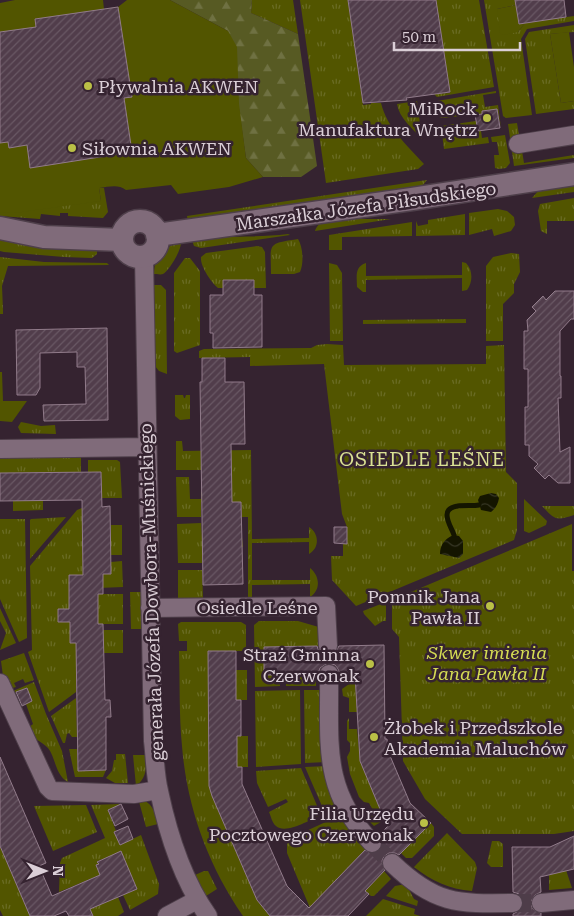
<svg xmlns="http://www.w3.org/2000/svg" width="574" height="916" viewBox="0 0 574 916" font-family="'Roboto Serif',serif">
<defs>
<pattern id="grass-tufts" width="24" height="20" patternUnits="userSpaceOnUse" patternTransform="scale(1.25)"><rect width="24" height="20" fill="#525500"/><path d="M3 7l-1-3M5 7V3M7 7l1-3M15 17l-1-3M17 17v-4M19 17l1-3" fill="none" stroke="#6a6c24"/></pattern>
<pattern id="forest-firs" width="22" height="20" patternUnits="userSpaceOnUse" patternTransform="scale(1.25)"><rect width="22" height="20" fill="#575a23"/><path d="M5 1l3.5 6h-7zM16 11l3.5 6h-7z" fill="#6f7142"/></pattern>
<pattern id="water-waves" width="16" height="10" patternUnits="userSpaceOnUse" patternTransform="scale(1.25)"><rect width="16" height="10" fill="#141500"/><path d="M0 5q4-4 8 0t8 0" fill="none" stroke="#363624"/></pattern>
<pattern id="building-hatch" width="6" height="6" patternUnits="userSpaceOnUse" patternTransform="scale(1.25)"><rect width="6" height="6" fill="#513d4b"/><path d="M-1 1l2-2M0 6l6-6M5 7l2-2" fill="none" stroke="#695864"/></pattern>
</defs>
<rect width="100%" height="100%" fill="#352330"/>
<!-- grass -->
<path fill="url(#grass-tufts)" d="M 252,0 L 293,0 L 298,34 L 251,13 Z
M 300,0 L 348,0 L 363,105 L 371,104 L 371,103 L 381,103 C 387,128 407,145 424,164 L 418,169 L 326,183 Z
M 436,0 L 479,0 L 494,87 L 437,97 L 434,94 L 450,93 Z
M 484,0 L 515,0 L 516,5 L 497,9 L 518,32 L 525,23 L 574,16 L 574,21 L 527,29 L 521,39 L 532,115 L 506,118 L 503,116 Z
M 574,25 L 574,32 L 550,34 L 561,103 L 574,101 L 574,109 L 536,114 L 525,39 L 529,32 Z
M 496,91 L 496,93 L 483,95 L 485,107 L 498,105 L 501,128 L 498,112 L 443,118 L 439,117 L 437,101 Z
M 417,101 L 422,139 C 413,129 399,118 397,104 Z
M 476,121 L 477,131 L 481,131 L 482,138 L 488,137 L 489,143 L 444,149 L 441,126 Z
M 517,123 L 519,135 L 515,136 L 517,151 L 522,151 L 524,163 L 574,155 L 574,158 L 514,166 L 508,124 Z
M 505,135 L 510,163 L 506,168 L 499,169 L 495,168 L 494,155 L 499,155 L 497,142 L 492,142 L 491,137 Z
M 427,180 L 423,185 L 416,188 L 188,222 L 187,216 Z
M 574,183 L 574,192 L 532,198 L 539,190 Z
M 99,188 L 104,188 L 108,212 L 103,218 L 68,216 L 68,213 L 60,213 L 60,216 L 41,214 L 40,219 L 0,216 L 0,202 L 101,201 Z
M 574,198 L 574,221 L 547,221 L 547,234 L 541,231 L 538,211 L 540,204 Z
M 498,209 L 507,211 L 514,217 L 515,225 L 511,231 L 494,236 L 492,229 L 469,235 L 469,213 Z
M 465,214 L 465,235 L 416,236 L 416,221 L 418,226 L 428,224 L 428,220 Z
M 338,219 L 391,219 L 315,231 C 319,220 327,221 338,219 Z
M 412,222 L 412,236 L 342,237 L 342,250 L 329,250 L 329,235 Z
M 288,234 L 290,235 L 201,248 L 194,246 L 192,240 C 223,235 256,238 288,234 Z
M 0,238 L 97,250 L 97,254 L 92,258 L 64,257 L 4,252 L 0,251 Z
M 298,239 C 303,247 304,263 300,272 L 294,274 L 271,274 C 271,243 266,244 298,239 Z
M 181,242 C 182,249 169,271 163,274 C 161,275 156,274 154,274 C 154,257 164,246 181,242 Z
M 257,246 L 262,247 L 265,252 L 266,288 L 218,288 C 211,282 200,266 201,257 L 206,253 Z
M 511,253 L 519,254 L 520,272 L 514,284 L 514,293 L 503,304 L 503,341 L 486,341 L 486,266 L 493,257 Z
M 0,257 L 44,262 L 107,263 L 109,265 L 8,266 L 2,286 L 3,310 L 3,314 L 0,314 Z
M 185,258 L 190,258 L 200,271 L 200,345 L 177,353 L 174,351 L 174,273 Z
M 462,262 L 466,263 C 473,270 473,282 467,290 L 462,291 L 462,278 L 366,280 L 366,292 L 363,292 L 357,287 C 357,277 354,267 366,263 L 366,276 L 462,275 Z
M 329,263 L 337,265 L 342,273 L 343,341 L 330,341 Z
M 154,285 L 161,285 L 166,290 L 167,374 L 159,371 L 155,366 Z
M 466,319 L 466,323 L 363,324 L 363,320 Z
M 327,344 L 343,345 L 344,365 L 486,364 L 486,346 L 504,345 L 506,472 L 517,483 L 517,530 L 514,540 L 356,606 L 332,580 L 331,556 L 343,556 L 343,544 L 347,543 L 347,527 L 342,514 L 324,364 L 250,366 L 250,357 L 199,358 L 199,351 L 204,349 L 311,348 L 317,345 Z
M 175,395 L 183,395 L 184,398 L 185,398 L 186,395 L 190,395 L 190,419 L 180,420 L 175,416 Z
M 21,422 L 41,426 L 55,425 L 56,434 L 21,433 L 18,427 Z
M 176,441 L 182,441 L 183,451 L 251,450 L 252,539 L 309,538 L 309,527 C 319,533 320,548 309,554 L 309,542 L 252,543 L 252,580 L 310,580 L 310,568 C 320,576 321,590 310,597 L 310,584 L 252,585 L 252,598 L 248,598 L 248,517 L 242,517 L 241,502 L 201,502 L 201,517 L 177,517 L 176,477 L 189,477 L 190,499 L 201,499 L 201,492 L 232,491 L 231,454 L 201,455 L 201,470 L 176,470 Z
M 81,455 L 81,472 L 0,473 L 0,456 Z
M 88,460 L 117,460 L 120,462 L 122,498 L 102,498 L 101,472 L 88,472 Z
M 524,499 L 547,521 L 546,525 L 529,533 L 524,531 Z
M 43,500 L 43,510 L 13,511 L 13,501 Z
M 542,506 L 574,506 L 574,515 C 556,521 555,520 542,506 Z
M 82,508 L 83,575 L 69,575 L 69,609 L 58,610 L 59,622 L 70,622 L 70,643 L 76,643 L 76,692 L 49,712 L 28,652 L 32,650 L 30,566 L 77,510 Z
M 66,517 L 30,559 L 30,520 L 31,519 Z
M 0,519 L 25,519 L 27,638 L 19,642 L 0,599 Z
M 201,523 L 202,538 L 242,538 L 243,547 L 203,548 L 202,563 L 178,563 L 177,524 Z
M 572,524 L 572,571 L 574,571 L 574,831 L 554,834 L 462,834 L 425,799 L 403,761 L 399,637 L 392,629 L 392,600 Z
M 111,525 L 122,525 L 122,555 L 111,555 Z
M 122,561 L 123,587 L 98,588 L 98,574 L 111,574 L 111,562 Z
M 178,570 L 202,570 L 203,598 L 178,598 Z
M 130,592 L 143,592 L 143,629 L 131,629 Z
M 98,594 L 123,594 L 123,624 L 98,624 Z
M 386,602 L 386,621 L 383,621 L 375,626 L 364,614 L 363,611 Z
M 0,608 L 16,643 L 0,650 L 6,633 L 0,621 Z
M 259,621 L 298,621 L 322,628 L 325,646 L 264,647 L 280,675 L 280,686 L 255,687 L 254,625 Z
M 181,622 L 241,622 L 246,625 L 246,651 L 208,651 L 209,786 L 212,796 L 257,900 L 270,916 L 243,916 C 208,865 187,808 182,746 C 179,715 180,683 179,651 L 187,651 L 187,641 L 179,641 L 178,624 Z
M 99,630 L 123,630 L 123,653 L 104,653 L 104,642 L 99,642 Z
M 24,653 L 34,680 L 25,683 L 23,679 L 14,683 L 16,687 L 9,689 L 3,676 L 1,661 Z
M 236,670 L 247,670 L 247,700 L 236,700 Z
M 286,675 L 316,675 L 316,686 L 286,686 Z
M 355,680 L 357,712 L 349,712 L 349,698 L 343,696 L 342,689 Z
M 34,682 L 46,714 L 62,751 L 68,782 C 55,775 56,758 48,748 C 41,741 31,738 27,729 L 33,724 L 26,704 L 32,701 L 27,688 L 14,693 L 13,691 Z
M 300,690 L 301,764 L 256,767 L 255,691 Z
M 304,690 L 325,690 L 327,762 L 305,763 Z
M 76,698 L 77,737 L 72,737 L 69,733 L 67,734 L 65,743 L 63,743 L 51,716 Z
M 349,718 L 349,729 L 357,729 L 360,761 L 380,809 L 386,819 L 374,826 L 368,820 L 374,812 L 369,803 L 364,802 L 359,797 L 350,774 L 347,757 L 350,751 L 350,743 L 347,740 L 347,721 Z
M 237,736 L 248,736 L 248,767 L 237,767 Z
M 69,749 L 77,749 L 78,771 L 106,770 L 103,777 L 75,777 Z
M 116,754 L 125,754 L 128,783 L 115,783 L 106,778 L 112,771 L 114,760 L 116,760 Z
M 133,755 L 146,755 C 146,768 147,778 136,786 Z
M 327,766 L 340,806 L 325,813 L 305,767 Z
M 301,768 L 321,815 C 311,819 286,835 276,826 C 272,823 271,816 269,812 L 288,802 L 286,799 L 268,807 L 257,783 L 256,771 Z
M 138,798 C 152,802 155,811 158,824 L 146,827 Z
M 121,804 L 108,810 L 116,831 L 114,832 L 120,845 L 141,835 L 159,884 L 158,894 L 130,910 L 123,895 L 137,889 L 126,864 L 104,862 L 102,859 L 98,861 L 100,875 L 59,892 L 60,863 L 62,858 L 105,838 L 91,805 Z
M 86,805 L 97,832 L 53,851 L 34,806 Z
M 343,814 L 369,846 L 310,908 L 287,853 L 287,844 L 291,838 Z
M 431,823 L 434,827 L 434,836 L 412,858 L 406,858 L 401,853 Z
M 447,833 L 475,862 L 477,868 L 472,891 C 449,889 432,881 414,867 Z
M 492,841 L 499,841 L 503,844 L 503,867 L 491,867 L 487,863 Z
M 0,846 L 30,916 L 3,916 L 0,910 Z
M 566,870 L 572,888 L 549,890 L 549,875 Z
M 204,871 L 208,871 L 217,889 L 206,896 L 195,875 Z
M 384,871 L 391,879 L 374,896 L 371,896 L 365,891 Z
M 406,884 L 414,899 L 418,901 L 417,906 L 386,896 L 395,886 Z
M 118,897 L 124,912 L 118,916 L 93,916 L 90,909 Z
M 383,899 L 415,909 L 414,914 L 420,916 L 366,916 Z"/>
<!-- forest -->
<path fill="url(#forest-firs)" d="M 170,0 L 252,0 L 251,13 L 298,34 L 317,166 L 301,177 L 263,177 L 246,158 L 228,31 Z"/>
<!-- garden -->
<path fill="#525500" d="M 15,0 L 103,0 L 104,9 L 118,7 L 127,0 L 170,0 L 228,31 L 237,47 L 239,104 L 246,158 L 263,177 L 229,187 L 178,194 L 171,185 L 126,190 C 118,184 109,187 99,188 L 101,201 L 14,213 L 0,212 L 0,3 Z
M 516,5 L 519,24 L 525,23 L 518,32 L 502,35 L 500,33 L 497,9 Z
M 569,32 L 574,67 L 574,101 L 561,103 L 550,34 Z
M 0,372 L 2,372 L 3,401 L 27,401 L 12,422 L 0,421 Z"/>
<!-- water -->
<path fill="url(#water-waves)" d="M 491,493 L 496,494 L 499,498 C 498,504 496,508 491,512 L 481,510 L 478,500 L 480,496 Z
M 454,535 L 459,536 L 463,541 L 463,554 L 459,558 L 440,554 C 440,545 445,538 454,535 Z"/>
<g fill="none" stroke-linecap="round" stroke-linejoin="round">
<!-- stream -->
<path stroke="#141500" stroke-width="5" d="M 454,535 C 452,529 447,522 447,515 C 447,502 469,507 479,505"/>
</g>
<!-- building -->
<path fill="url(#building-hatch)" stroke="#917b8a" d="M 348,0 L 436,0 L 450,92 L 406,98 L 407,100 L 363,103 Z
M 515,0 L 564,0 L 566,17 L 519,24 Z
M 118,7 L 132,97 L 124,98 L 132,152 L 30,168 L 27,145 L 9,148 L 8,142 L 0,143 L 0,32 L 36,27 L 35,19 Z
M 497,109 L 500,128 L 478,131 L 475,115 L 482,114 L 482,111 Z
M 223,280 L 254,280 L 254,295 L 262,295 L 262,347 L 213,348 L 213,333 L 210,333 L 210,295 L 223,295 Z
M 555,291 L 574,291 L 574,319 L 571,319 L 560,331 L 560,376 L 561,376 L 561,398 L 558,398 L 560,452 L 570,447 L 570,483 L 558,483 L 549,475 L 545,479 L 534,468 L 538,464 L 529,456 L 529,445 L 525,445 L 525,407 L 528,407 L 528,369 L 524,369 L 524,331 L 528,331 L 527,320 L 536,311 L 532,307 L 543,296 L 546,300 Z
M 107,328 L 108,420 L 44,421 L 43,405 L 86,404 L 85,367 L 77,367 L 77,352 L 40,353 L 40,388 L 36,395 L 17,395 L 16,330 Z
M 202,358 L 225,358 L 225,382 L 244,382 L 245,444 L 231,444 L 232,502 L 241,502 L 243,584 L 203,585 L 200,382 L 202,382 Z
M 101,472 L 102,507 L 110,506 L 111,574 L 103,574 L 103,594 L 98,594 L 98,624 L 103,624 L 105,700 L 110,700 L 111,717 L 106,717 L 106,770 L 78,771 L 76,643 L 70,643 L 70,622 L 58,622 L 58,609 L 69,609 L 69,575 L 83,575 L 82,500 L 0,501 L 0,473 Z
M 334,527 L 347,527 L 347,544 L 334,543 Z
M 384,645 L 385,739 L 387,739 L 388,751 L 410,803 L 431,823 L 399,855 L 395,853 L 389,853 L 384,856 L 382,861 L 385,870 L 365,891 L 369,894 L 348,916 L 270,916 L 257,900 L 212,796 L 209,786 L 208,651 L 236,651 L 236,700 L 241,700 L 241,736 L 237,736 L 237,767 L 242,767 L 242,784 L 287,886 L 309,908 L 365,850 L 373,854 L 379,851 L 382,842 L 379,835 L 390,824 L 380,809 L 360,761 L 355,674 L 340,674 L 338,669 L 335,665 L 328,663 L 320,668 L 318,675 L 264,675 L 264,647 L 317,646 L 319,652 L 328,657 L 334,655 L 339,646 Z
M 27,688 L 32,701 L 22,706 L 16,692 Z
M 0,757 L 46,863 L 39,866 L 52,896 L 100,875 L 96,865 L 99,864 L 97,862 L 121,851 L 137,889 L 90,909 L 93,916 L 69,916 L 66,911 L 54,916 L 30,916 L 0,846 Z
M 121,804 L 128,819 L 115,826 L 108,810 Z
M 128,826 L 133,839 L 120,845 L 114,832 Z
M 574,836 L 574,869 L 540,877 L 541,892 L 535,895 L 530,903 L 533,909 L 541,913 L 541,916 L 513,916 L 513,914 L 522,909 L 524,902 L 519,894 L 513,892 L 512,847 L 550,847 Z"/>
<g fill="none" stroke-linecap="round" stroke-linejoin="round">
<!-- minor-tunnel -->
<path stroke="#4e3d49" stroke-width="18" stroke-dasharray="18 9" stroke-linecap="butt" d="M 328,646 L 329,674
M 372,843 L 392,863
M 513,903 L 541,903"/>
<defs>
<path id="minor" d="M 518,144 L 574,135
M 144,257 L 153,741 C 155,757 155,775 159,791 C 168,834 182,879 208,916
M 0,449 L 147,447
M 150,608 L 326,606 L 328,646
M 329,674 C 330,743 321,789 372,843
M 0,683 L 48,787 L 52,791 L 134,794 L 158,790
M 392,863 C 435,904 456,904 513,903
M 541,903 L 574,900
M 167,916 L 197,900"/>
<path id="tertiary" d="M122 239a18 18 0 1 1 36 0a18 18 0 1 1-36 0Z
M 0,228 L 44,237 L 122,240
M 157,235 L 412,199 L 574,174"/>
</defs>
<!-- minor casing -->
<use href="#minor" stroke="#4e3f4a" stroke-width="20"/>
<!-- tertiary casing -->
<use href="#tertiary" stroke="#4e3f4a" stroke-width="25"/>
<!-- minor -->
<use href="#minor" stroke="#806b7a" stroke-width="18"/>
<!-- tertiary -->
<use href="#tertiary" stroke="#806b7a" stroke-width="22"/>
</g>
<!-- markers -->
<g fill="#bac046" stroke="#352330" stroke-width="2">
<circle cx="88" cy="86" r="5"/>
<circle cx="487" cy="118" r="5"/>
<circle cx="72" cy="148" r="5"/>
<circle cx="490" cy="606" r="5"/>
<circle cx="370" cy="664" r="5"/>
<circle cx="374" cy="737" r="5"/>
<circle cx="424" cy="823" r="5"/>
</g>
<g text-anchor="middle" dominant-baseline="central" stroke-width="5" stroke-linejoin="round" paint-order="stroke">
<!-- poi labels -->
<g font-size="18" fill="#dbcfd7" stroke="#352330" text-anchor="end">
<text x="98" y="86" text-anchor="start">Pływalnia AKWEN</text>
<text x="477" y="108">MiRock<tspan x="477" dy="21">Manufaktura Wnętrz</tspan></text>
<text x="82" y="148" text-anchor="start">Siłownia AKWEN</text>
<text x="480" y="596">Pomnik Jana<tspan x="480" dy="21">Pawła II</tspan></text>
<text x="360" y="654">Straż Gminna<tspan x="360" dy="21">Czerwonak</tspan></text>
<text x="384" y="727" text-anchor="start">Żłobek i Przedszkole<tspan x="384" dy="21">Akademia Maluchów</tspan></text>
<text x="414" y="813">Filia Urzędu<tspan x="414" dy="21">Pocztowego Czerwonak</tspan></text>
</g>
<!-- street labels -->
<g font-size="18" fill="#dbcfd7" stroke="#352330">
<text transform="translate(366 206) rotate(-8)">Marszałka Józefa Piłsudskiego</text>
<text transform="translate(151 592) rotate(-92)">generała Józefa Dowbora-Muśnickiego</text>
<text x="257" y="607">Osiedle Leśne</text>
</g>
<!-- park labels -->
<g font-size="18" font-style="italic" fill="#d5dc53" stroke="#352330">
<text x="487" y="652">Skwer imienia<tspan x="487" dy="21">Jana Pawła II</tspan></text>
</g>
<!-- neighbourhood labels -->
<g font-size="19" letter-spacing="1" fill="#dae193" stroke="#352330">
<text x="422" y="459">OSIEDLE LEŚNE</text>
</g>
</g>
<!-- north arrow -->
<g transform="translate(45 871) rotate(90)" stroke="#352330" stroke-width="4" paint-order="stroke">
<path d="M0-4L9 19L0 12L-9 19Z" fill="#dbcfd7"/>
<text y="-8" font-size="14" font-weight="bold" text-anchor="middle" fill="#dbcfd7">N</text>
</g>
<!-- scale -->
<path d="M394 42v8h126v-8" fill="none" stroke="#dbcfd7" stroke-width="2.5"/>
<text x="402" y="42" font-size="15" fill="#dbcfd7" stroke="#352330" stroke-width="4" paint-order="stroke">50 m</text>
</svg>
